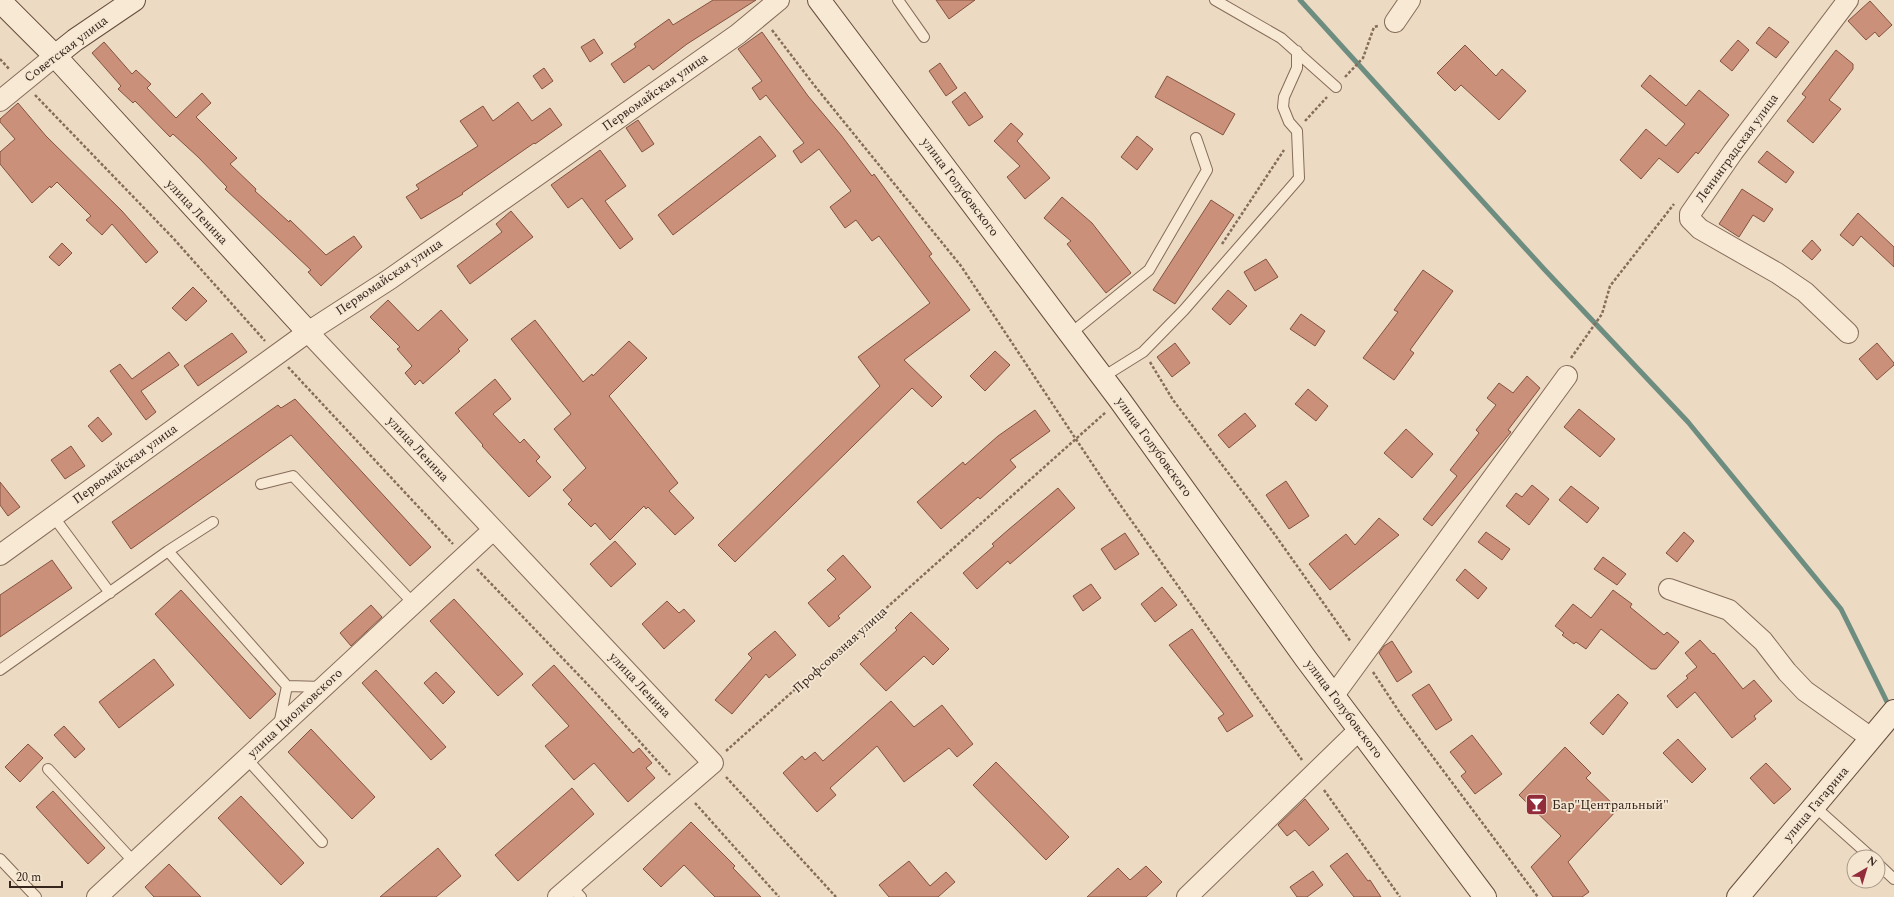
<svg xmlns="http://www.w3.org/2000/svg" width="1894" height="897" viewBox="0 0 1894 897" font-family="Spectral,serif">
<rect width="100%" height="100%" fill="#ecdac2"/>
<g fill="none" stroke-linecap="round" stroke-linejoin="round">
<!-- stream -->
<path stroke="#6c8d80" stroke-width="5" d="M 1300,0 L 1544,269 L 1688,422 L 1841,609 L 1890,708"/>
</g>
<!-- building -->
<path fill="#ca9079" stroke="#845340" d="M 713,0 L 756,0 L 687,44 L 653,70 L 649,65 L 624,83 L 611,64 L 636,47 L 634,44 L 669,19 L 673,25 Z
M 936,0 L 975,0 L 949,19 Z
M 1870,1 L 1892,25 L 1879,37 L 1875,32 L 1866,40 L 1848,21 Z
M 1769,27 L 1789,42 L 1776,58 L 1756,43 Z
M 762,32 L 808,96 L 841,135 L 872,176 L 874,174 L 932,254 L 929,256 L 970,310 L 904,360 L 942,397 L 932,407 L 912,388 L 735,562 L 718,545 L 880,386 L 858,357 L 930,303 L 879,236 L 872,241 L 856,220 L 845,228 L 830,207 L 851,191 L 819,149 L 801,163 L 793,151 L 804,143 L 766,95 L 760,100 L 752,88 L 762,81 L 738,49 Z
M 594,39 L 603,53 L 590,62 L 581,47 Z
M 1738,40 L 1749,50 L 1732,71 L 1720,61 Z
M 104,42 L 132,74 L 136,70 L 151,84 L 147,88 L 176,118 L 202,93 L 211,103 L 196,117 L 237,158 L 230,164 L 256,189 L 255,191 L 289,222 L 290,220 L 326,255 L 354,236 L 362,247 L 321,286 L 308,272 L 311,270 L 225,189 L 227,187 L 198,157 L 173,134 L 170,137 L 135,101 L 133,103 L 118,89 L 121,86 L 92,53 Z
M 1465,45 L 1496,76 L 1502,69 L 1526,91 L 1499,120 L 1461,85 L 1455,91 L 1437,73 Z
M 1836,50 L 1853,64 L 1853,69 L 1829,100 L 1841,109 L 1813,143 L 1787,121 L 1806,97 L 1802,94 Z
M 940,63 L 957,88 L 946,96 L 929,71 Z
M 544,68 L 553,81 L 542,89 L 533,76 Z
M 1650,75 L 1686,106 L 1699,90 L 1729,115 L 1698,154 L 1696,152 L 1678,173 L 1659,158 L 1641,179 L 1620,160 L 1646,129 L 1666,146 L 1685,124 L 1641,86 Z
M 1167,76 L 1235,114 L 1223,135 L 1155,97 Z
M 965,92 L 983,117 L 969,126 L 952,102 Z
M 518,102 L 532,121 L 550,108 L 562,125 L 535,144 L 534,143 L 462,193 L 463,194 L 421,219 L 406,197 L 419,189 L 416,185 L 478,146 L 460,121 L 483,106 L 493,121 Z
M 18,103 L 46,136 L 122,211 L 158,252 L 146,263 L 112,224 L 102,235 L 86,220 L 91,216 L 57,182 L 51,188 L 50,186 L 32,203 L 0,164 L 0,152 L 15,139 L 0,122 L 0,119 Z
M 638,120 L 654,144 L 642,152 L 626,128 Z
M 1011,123 L 1023,134 L 1017,141 L 1050,178 L 1025,199 L 1007,177 L 1020,166 L 994,141 Z
M 760,136 L 776,156 L 673,235 L 658,215 Z
M 1137,136 L 1153,149 L 1137,170 L 1121,157 Z
M 600,150 L 626,186 L 605,201 L 633,239 L 620,249 L 582,198 L 568,208 L 551,185 Z
M 1767,151 L 1794,172 L 1786,183 L 1758,162 Z
M 1742,189 L 1773,209 L 1764,222 L 1753,215 L 1739,237 L 1719,224 Z
M 1062,197 L 1092,223 L 1131,273 L 1106,293 L 1067,244 L 1071,241 L 1044,218 Z
M 1211,200 L 1234,215 L 1175,304 L 1153,290 Z
M 511,211 L 533,237 L 470,284 L 457,266 L 502,232 L 496,224 Z
M 1858,213 L 1894,247 L 1894,267 L 1861,236 L 1853,246 L 1840,235 Z
M 1812,240 L 1821,250 L 1812,260 L 1802,251 Z
M 62,243 L 72,253 L 59,266 L 49,257 Z
M 1266,259 L 1278,277 L 1255,291 L 1244,272 Z
M 1423,270 L 1453,291 L 1410,350 L 1414,353 L 1394,380 L 1363,358 L 1398,312 L 1394,310 Z
M 193,287 L 207,301 L 186,321 L 172,308 Z
M 1228,290 L 1247,306 L 1230,325 L 1212,309 Z
M 388,300 L 418,331 L 441,310 L 468,340 L 458,349 L 460,351 L 423,384 L 420,380 L 415,385 L 405,373 L 412,366 L 397,349 L 400,347 L 370,317 Z
M 1301,314 L 1325,331 L 1315,346 L 1290,329 Z
M 535,320 L 583,382 L 592,374 L 593,376 L 629,341 L 647,358 L 609,396 L 678,483 L 669,491 L 694,518 L 675,535 L 648,507 L 646,509 L 644,506 L 610,540 L 595,523 L 591,527 L 568,504 L 572,500 L 563,490 L 586,468 L 554,429 L 571,414 L 511,339 Z
M 232,333 L 247,352 L 198,386 L 184,366 Z
M 1175,343 L 1190,363 L 1172,377 L 1157,357 Z
M 1877,343 L 1894,363 L 1894,365 L 1877,380 L 1859,359 Z
M 995,351 L 1010,365 L 985,391 L 970,376 Z
M 169,352 L 179,365 L 141,391 L 156,412 L 146,420 L 110,371 L 120,364 L 132,379 Z
M 1527,376 L 1540,388 L 1508,430 L 1511,432 L 1432,526 L 1423,519 L 1457,476 L 1450,470 L 1479,433 L 1476,430 L 1496,405 L 1487,398 L 1499,383 L 1513,393 Z
M 495,379 L 511,399 L 493,414 L 520,443 L 524,439 L 540,457 L 536,461 L 551,477 L 529,497 L 482,446 L 483,445 L 455,413 Z
M 1308,389 L 1328,406 L 1316,421 L 1295,404 Z
M 295,399 L 431,547 L 410,566 L 291,435 L 131,549 L 112,522 L 278,405 L 281,408 Z
M 1579,409 L 1615,439 L 1600,457 L 1564,427 Z
M 1035,410 L 1050,431 L 1010,460 L 1016,467 L 980,499 L 978,497 L 941,529 L 917,502 L 963,462 L 965,465 L 998,436 Z
M 1245,413 L 1256,426 L 1229,448 L 1218,435 Z
M 98,417 L 112,434 L 102,442 L 88,426 Z
M 1406,429 L 1433,454 L 1412,478 L 1384,453 Z
M 71,446 L 85,466 L 65,479 L 51,460 Z
M 1286,481 L 1309,516 L 1289,529 L 1266,495 Z
M 0,482 L 20,507 L 8,516 L 0,505 Z
M 1532,485 L 1549,499 L 1529,525 L 1506,506 L 1516,493 L 1522,497 Z
M 1571,486 L 1599,508 L 1587,523 L 1559,500 Z
M 1058,488 L 1075,508 L 1010,564 L 1008,561 L 977,589 L 963,573 L 994,546 L 992,544 L 1008,530 Z
M 1379,518 L 1399,535 L 1330,590 L 1309,564 L 1346,534 L 1355,545 Z
M 1486,532 L 1510,549 L 1502,560 L 1478,542 Z
M 1684,532 L 1694,541 L 1677,562 L 1666,553 Z
M 1125,533 L 1139,554 L 1115,570 L 1101,549 Z
M 615,541 L 636,564 L 611,587 L 590,564 Z
M 843,555 L 871,587 L 838,616 L 840,618 L 829,627 L 808,603 L 836,579 L 827,570 Z
M 1603,557 L 1626,574 L 1617,585 L 1594,569 Z
M 52,560 L 72,588 L 0,637 L 0,595 Z
M 1465,569 L 1487,588 L 1478,599 L 1456,580 Z
M 1091,584 L 1101,598 L 1083,611 L 1073,596 Z
M 1162,587 L 1177,605 L 1155,622 L 1141,604 Z
M 181,590 L 276,694 L 250,719 L 155,614 Z
M 1613,590 L 1632,604 L 1630,607 L 1664,635 L 1667,632 L 1679,642 L 1656,669 L 1651,669 L 1601,629 L 1586,649 L 1576,642 L 1574,644 L 1562,635 L 1564,633 L 1555,626 L 1573,604 L 1591,618 Z
M 454,599 L 523,674 L 498,696 L 430,621 Z
M 667,601 L 679,613 L 684,609 L 695,621 L 664,649 L 642,624 Z
M 371,605 L 382,617 L 351,646 L 340,633 Z
M 911,612 L 949,649 L 933,665 L 924,656 L 886,691 L 860,664 L 897,630 L 895,628 Z
M 1192,629 L 1253,716 L 1227,732 L 1218,718 L 1224,714 L 1169,645 Z
M 775,631 L 796,655 L 769,678 L 766,674 L 732,714 L 715,700 L 752,658 L 748,654 Z
M 1700,640 L 1713,654 L 1714,653 L 1743,689 L 1754,680 L 1772,701 L 1754,716 L 1756,719 L 1732,738 L 1695,692 L 1677,708 L 1667,696 L 1688,678 L 1686,676 L 1697,667 L 1685,653 Z
M 1392,641 L 1412,672 L 1397,682 L 1379,653 L 1384,646 Z
M 154,659 L 174,685 L 119,728 L 99,702 Z
M 554,665 L 633,753 L 639,748 L 652,763 L 646,768 L 655,778 L 628,802 L 594,763 L 574,780 L 545,746 L 569,726 L 532,685 Z
M 376,670 L 446,747 L 431,760 L 362,683 Z
M 436,672 L 455,692 L 443,704 L 424,683 Z
M 1429,684 L 1452,720 L 1436,730 L 1412,695 Z
M 1618,694 L 1628,703 L 1603,735 L 1590,723 Z
M 891,701 L 914,727 L 942,705 L 973,744 L 957,757 L 949,748 L 904,782 L 877,746 L 830,788 L 836,795 L 817,812 L 783,773 L 802,756 L 805,760 L 815,752 L 823,761 Z
M 64,726 L 85,749 L 75,758 L 54,735 Z
M 311,729 L 375,797 L 352,819 L 288,752 Z
M 1472,735 L 1502,774 L 1475,794 L 1461,776 L 1466,772 L 1450,752 Z
M 1678,739 L 1706,769 L 1692,783 L 1663,753 Z
M 28,744 L 43,758 L 20,782 L 5,767 Z
M 1565,747 L 1591,773 L 1586,778 L 1618,809 L 1568,862 L 1589,892 L 1582,897 L 1553,897 L 1531,867 L 1561,836 L 1519,795 Z
M 996,762 L 1069,837 L 1046,860 L 973,785 Z
M 1766,763 L 1791,789 L 1774,804 L 1750,778 Z
M 572,788 L 594,814 L 518,881 L 495,855 Z
M 53,791 L 105,848 L 88,864 L 36,807 Z
M 241,796 L 304,863 L 281,885 L 218,818 Z
M 1305,799 L 1329,829 L 1309,846 L 1295,830 L 1287,836 L 1278,825 Z
M 691,822 L 735,866 L 733,868 L 761,897 L 715,897 L 684,865 L 661,887 L 643,869 Z
M 438,848 L 461,876 L 436,897 L 380,897 Z
M 1347,853 L 1368,881 L 1370,880 L 1381,897 L 1354,897 L 1330,866 Z
M 909,861 L 930,886 L 946,872 L 955,882 L 938,897 L 889,897 L 879,885 Z
M 169,864 L 201,897 L 154,897 L 145,887 Z
M 1146,866 L 1162,882 L 1146,897 L 1087,897 L 1118,868 L 1130,880 Z
M 1313,871 L 1323,885 L 1307,897 L 1297,897 L 1290,887 Z"/>
<g fill="none" stroke-linecap="round" stroke-linejoin="round">
<defs>
<path id="lane" d="M 898,0 L 924,37
M 1215,0 L 1281,38 L 1336,87
M 1070,334 L 1149,270 L 1207,170 L 1196,138
M 1103,377 L 1143,352 L 1184,310 L 1299,178 L 1297,131 L 1289,122 L 1283,107 L 1284,97 L 1297,68 L 1297,51
M 261,484 L 293,476 L 414,604
M 53,516 L 110,593
M 213,522 L 168,551 L 287,686 L 323,687
M 0,670 L 168,551
M 279,725 L 287,686
M 246,758 L 322,842
M 48,769 L 134,862
M 1814,806 L 1871,857
M 0,859 L 36,897
M 1878,864 L 1894,879
M 571,886 L 581,897"/>
<path id="street" d="M 1395,22 L 1410,0
M 0,101 L 55,56
M 308,332 L 713,763 L 558,897
M 1848,333 L 1805,292 L 1777,273 L 1700,229 L 1690,219 L 1690,214 L 1733,152 L 1848,0
M 0,555 L 308,332 L 390,279 L 738,34 L 779,0
M 1669,589 L 1729,610 L 1763,641 L 1787,672 L 1805,691 L 1871,738
M 1334,695 L 1567,376
M 97,897 L 493,530
M 1187,897 L 1359,730"/>
<path id="secondary" d="M 819,0 L 1119,399 L 1306,659 L 1485,897
M 0,1 L 55,56 L 308,332
M 55,56 L 75,40 L 134,0
M 1738,897 L 1894,711"/>
</defs>
<!-- lane casing -->
<use href="#lane" stroke="#866c5a" stroke-width="12"/>
<!-- street casing -->
<use href="#street" stroke="#866c5a" stroke-width="22"/>
<!-- secondary casing -->
<use href="#secondary" stroke="#674d3d" stroke-width="24"/>
<!-- path -->
<path stroke="#866c5a" stroke-width="2.5" stroke-dasharray="3 2" stroke-linecap="butt" d="M 772,30 L 814,85 L 961,266 L 1111,492 L 1302,760
M 0,59 L 10,70
M 1345,77 L 1363,58 L 1374,27 L 1378,26
M 35,95 L 173,238 L 265,341
M 1305,121 L 1327,97
M 1222,244 L 1284,150
M 1571,358 L 1602,314 L 1610,286 L 1674,204
M 1150,362 L 1173,400 L 1273,532 L 1351,642
M 288,367 L 453,544
M 477,569 L 593,690 L 670,775
M 1373,672 L 1400,713 L 1538,897
M 726,751 L 1106,412
M 726,777 L 836,897
M 1324,790 L 1400,897
M 695,803 L 779,897"/>
<!-- lane -->
<use href="#lane" stroke="#f8e9d5" stroke-width="10"/>
<!-- street -->
<use href="#street" stroke="#f8e9d5" stroke-width="20"/>
<!-- secondary -->
<use href="#secondary" stroke="#f8e9d5" stroke-width="22"/>
</g>
<!-- icons -->
<defs>
<symbol id="bar-square" viewBox="-11 -11 22 22"><rect x="-9" y="-9" width="18" height="18" rx="4" fill="#932c3a" stroke="#f4e6d1"/><path d="M-6-5H6L.8 .8V4.5H3.5V6h-7V4.5H-.8V.8Z" fill="#fff"/></symbol>
</defs>
<g fill-rule="evenodd">
<use href="#bar-square" x="1524" y="792" width="25" height="25"/>
</g>
<g text-anchor="middle" dominant-baseline="central" stroke-width="3.5" stroke-linejoin="round" paint-order="stroke">
<!-- street labels -->
<g font-size="13" fill="#36261e" stroke="#f4e6d1">
<text transform="translate(66 49) rotate(-37)">Советская улица</text>
<text transform="translate(655 92) rotate(-35)">Первомайская улица</text>
<text transform="translate(1737 148) rotate(-54)">Ленинградская улица</text>
<text transform="translate(960 187) rotate(53)">улица Голубовского</text>
<text transform="translate(197 212) rotate(47)">улица Ленина</text>
<text transform="translate(389 277) rotate(-34)">Первомайская улица</text>
<text transform="translate(1154 447) rotate(54)">улица Голубовского</text>
<text transform="translate(418 449) rotate(47)">улица Ленина</text>
<text transform="translate(125 464) rotate(-36)">Первомайская улица</text>
<text transform="translate(840 650) rotate(-42)">Профсоюзная улица</text>
<text transform="translate(640 685) rotate(47)">улица Ленина</text>
<text transform="translate(1344 709) rotate(53)">улица Голубовского</text>
<text transform="translate(295 713) rotate(-43)">улица Циолковского</text>
<text transform="translate(1816 804) rotate(-50)">улица Гагарина</text>
</g>
<!-- poi labels -->
<g font-size="13" fill="#36261e" stroke="#f4e6d1" text-anchor="start">
<text x="1552" y="805">Бар"Центральный"</text>
</g>
</g>
<!-- north arrow -->
<g transform="translate(1866 869) rotate(38)"><circle r="19" fill="#f4e6d1" stroke="#a89989"/>
<path d="M0-3L7 15L0 10L-7 15Z" fill="#932c3a"/>
<text y="-6" font-size="11" font-weight="bold" text-anchor="middle" fill="#36261e">N</text>
</g>
<!-- scale -->
<path d="M10 881v6h52v-6" fill="none" stroke="#36261e" stroke-width="2"/>
<text x="16" y="881" font-size="12" fill="#36261e" stroke="#f4e6d1" stroke-width="3" paint-order="stroke">20 m</text>
</svg>
